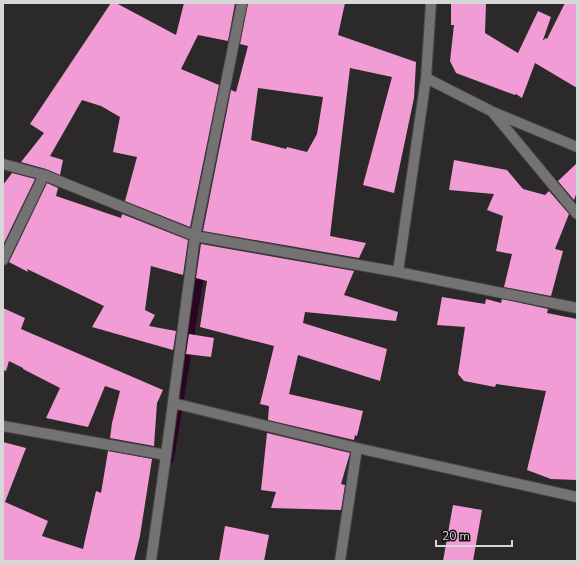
<svg xmlns="http://www.w3.org/2000/svg" width="580" height="564" viewBox="0 0 580 564" font-family="'Nunito Sans',sans-serif">
<rect width="100%" height="100%" fill="#2b292a"/>
<g fill="none" stroke-linecap="round" stroke-linejoin="round">
<!-- stream -->
<path stroke="#2a0420" stroke-width="8" d="M 221,145 L 226,105
M 170,459 L 201,269"/>
</g>
<!-- building -->
<path fill="#f19cd4" fill-rule="evenodd" d="M 111,3 L 116,3 L 176,35 L 184,3 L 235,3 L 228,41 L 198,35 L 181,69 L 219,85 L 190,227 L 125,201 L 137,157 L 113,152 L 120,117 L 101,106 L 82,100 L 50,156 L 63,160 L 60,175 L 46,169 L 21,162 L 44,133 L 30,124 Z
M 248,3 L 345,3 L 338,35 L 416,62 L 414,98 L 394,193 L 363,185 L 392,77 L 350,68 L 330,236 L 366,243 L 359,258 L 203,231 L 231,90 L 236,92 L 248,46 L 240,44 ZM 258,88 L 323,97 L 317,134 L 307,152 L 287,147 L 286,149 L 251,140 Z
M 451,3 L 486,3 L 485,33 L 518,53 L 538,11 L 551,17 L 543,40 L 544,40 L 545,38 L 547,39 L 565,3 L 577,3 L 577,88 L 535,63 L 522,98 L 516,94 L 515,95 L 456,73 L 450,61 L 454,25 L 451,25 Z
M 454,160 L 507,170 L 523,189 L 545,195 L 549,191 L 569,214 L 555,249 L 563,251 L 551,296 L 504,287 L 512,254 L 496,251 L 503,216 L 487,210 L 494,194 L 449,190 Z
M 577,163 L 577,192 L 574,200 L 558,181 Z
M 12,173 L 35,179 L 3,245 L 3,185 Z
M 47,183 L 58,188 L 56,196 L 121,218 L 122,214 L 188,240 L 183,275 L 151,266 L 145,310 L 155,315 L 149,326 L 176,331 L 173,350 L 92,327 L 104,306 L 27,269 L 28,272 L 9,262 Z
M 201,244 L 354,271 L 344,295 L 398,312 L 396,321 L 305,312 L 303,323 L 387,349 L 380,381 L 298,355 L 289,394 L 363,411 L 357,436 L 355,435 L 354,440 L 268,420 L 269,406 L 260,404 L 274,346 L 200,327 L 207,281 L 196,278 Z
M 442,297 L 485,304 L 486,299 L 501,303 L 502,299 L 548,309 L 547,313 L 577,319 L 577,480 L 551,479 L 527,470 L 546,391 L 496,384 L 495,387 L 464,381 L 458,374 L 465,327 L 437,325 Z
M 3,308 L 25,318 L 21,329 L 163,390 L 157,403 L 154,446 L 110,438 L 112,423 L 120,391 L 105,386 L 88,427 L 46,418 L 60,388 L 23,369 L 23,368 L 9,361 L 6,371 L 3,370 Z
M 189,334 L 214,338 L 211,357 L 186,354 Z
M 267,433 L 350,453 L 341,484 L 345,485 L 341,510 L 271,508 L 276,492 L 261,490 Z
M 3,442 L 26,448 L 5,502 L 48,521 L 42,536 L 83,549 L 96,491 L 101,493 L 108,451 L 152,459 L 140,536 L 134,561 L 3,561 Z
M 453,505 L 482,510 L 473,561 L 443,561 Z
M 225,526 L 269,535 L 264,561 L 219,561 Z"/>
<g fill="none" stroke-linecap="round" stroke-linejoin="round">
<defs>
<path id="minor" d="M 426,78 L 493,112 L 577,147
M 494,114 L 577,214
M 3,164 L 44,175 L 195,236 L 398,272 L 577,308
M 3,260 L 44,175
M 398,272 L 426,78 L 431,3
M 173,403 L 357,448 L 577,497
M 3,426 L 166,455
M 151,561 L 166,455 L 195,236 L 242,3
M 340,561 L 357,448"/>
</defs>
<!-- minor casing -->
<use href="#minor" stroke="#474446" stroke-width="12"/>
<!-- minor -->
<use href="#minor" stroke="#757274" stroke-width="10"/>
</g>
<!-- border -->
<rect width="580" height="564" fill="none" stroke="#d8d7d8" stroke-width="8"/>
<!-- scale -->
<path d="M436 540v6h76v-6" fill="none" stroke="#d8d7d8" stroke-width="2"/>
<text x="442" y="540" font-size="12" fill="#d8d7d8" stroke="#131212" stroke-width="3" paint-order="stroke">20 m</text>
</svg>
